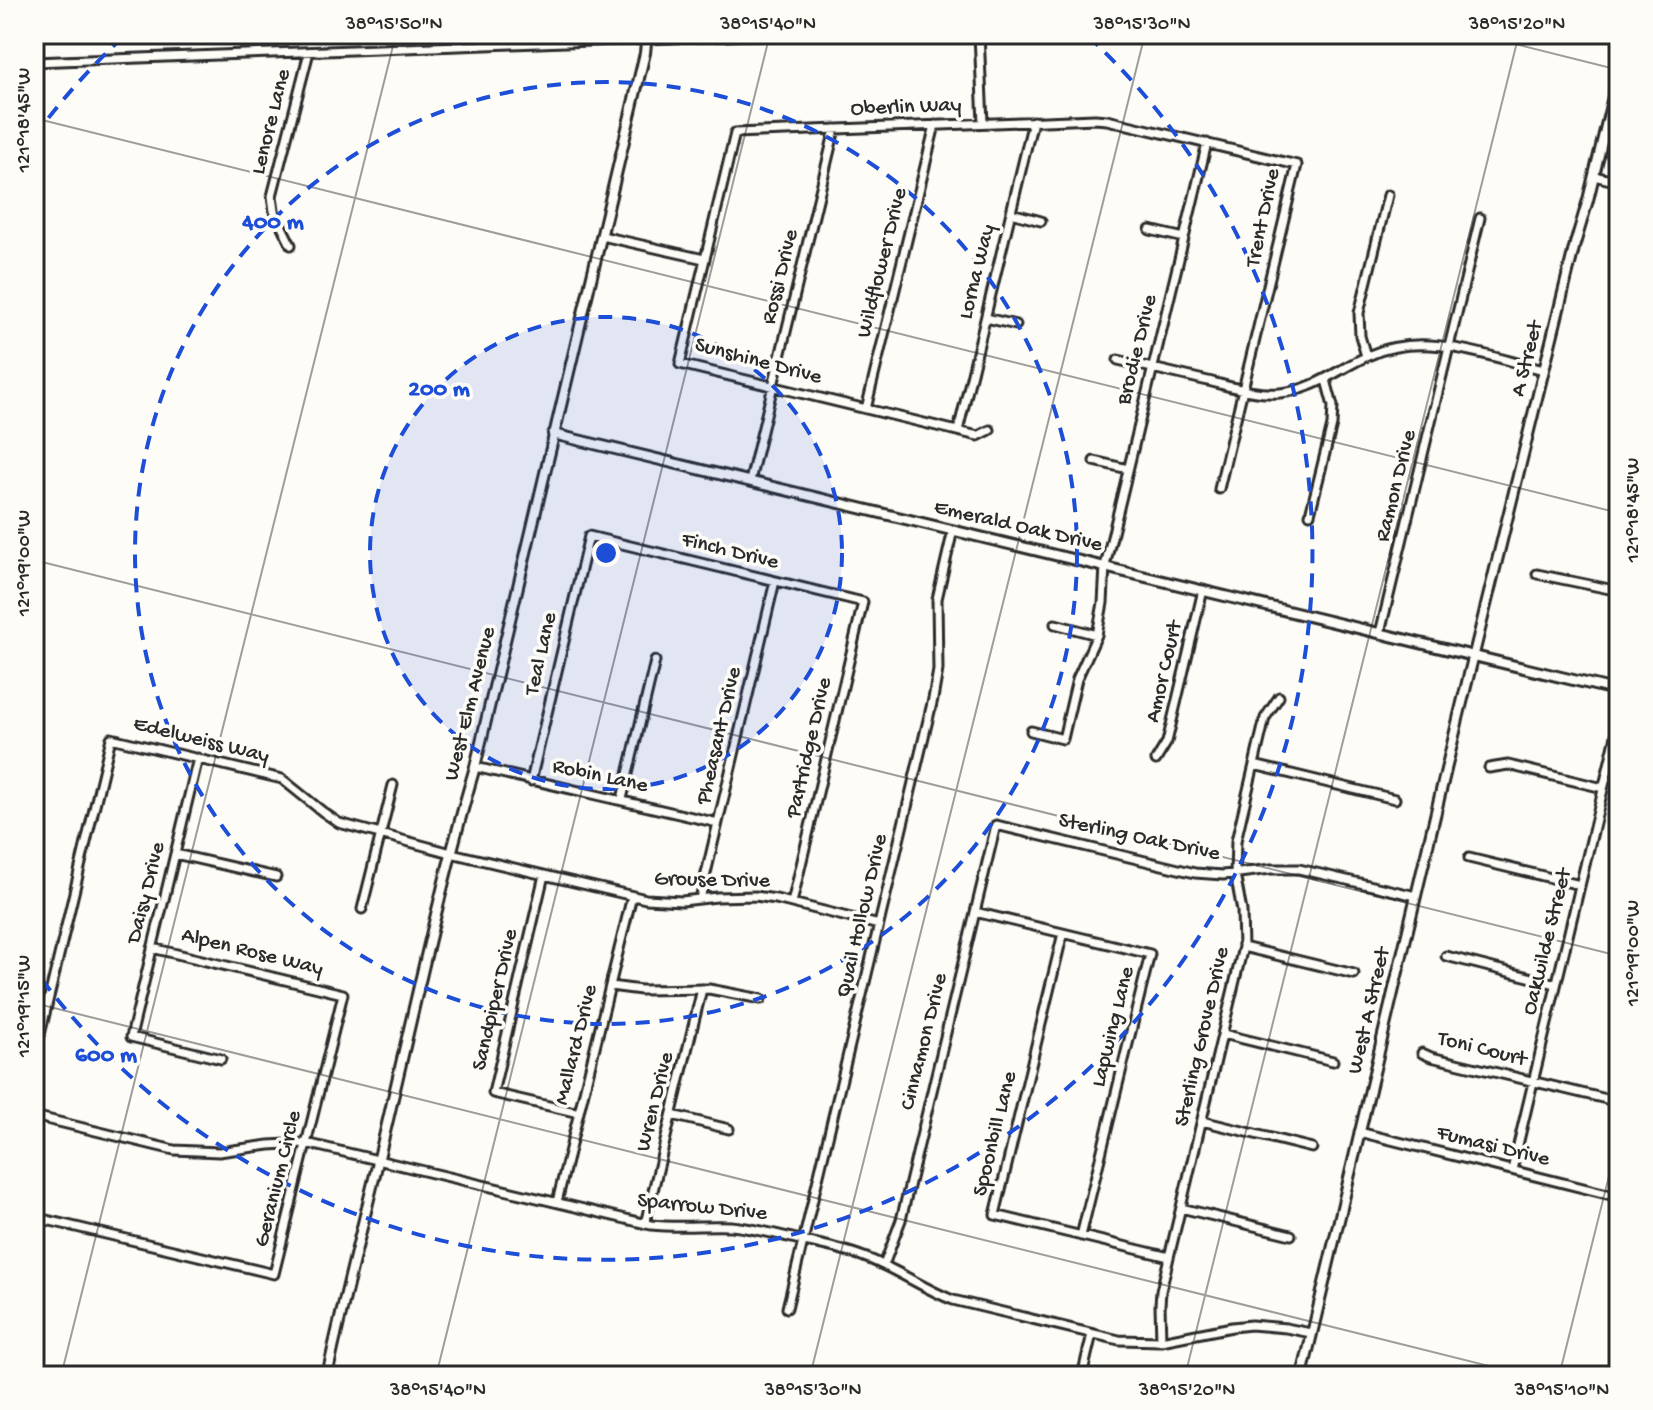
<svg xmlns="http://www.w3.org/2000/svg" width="1653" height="1410" viewBox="0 0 1653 1410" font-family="'Gochi Hand',sans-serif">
<rect width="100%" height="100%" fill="#fdfcf7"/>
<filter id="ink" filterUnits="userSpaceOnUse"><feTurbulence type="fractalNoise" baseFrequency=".0125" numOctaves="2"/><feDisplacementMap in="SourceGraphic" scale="16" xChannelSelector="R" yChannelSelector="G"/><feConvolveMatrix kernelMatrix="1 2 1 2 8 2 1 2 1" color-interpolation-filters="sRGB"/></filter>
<g filter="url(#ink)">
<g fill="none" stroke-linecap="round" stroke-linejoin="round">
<defs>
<path id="minor" d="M 979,34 L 983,123
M 34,62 L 781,34
M 1594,176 L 1619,182
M 1011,213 L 1041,221
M 1150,230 L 1184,238
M 602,236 L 704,259
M 291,245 L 274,211 L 272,196 L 309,52
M 986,318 L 1016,325
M 1366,356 L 1360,336 L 1359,313 L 1388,195
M 1118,360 C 1148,367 1178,374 1208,381 C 1232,387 1256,395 1280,393 C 1316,390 1339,368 1370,355 C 1425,330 1489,357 1544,370
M 866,409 L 935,125
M 990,430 L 978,436 L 680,364 L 735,133 L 1095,119 L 1107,120 L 1297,165 L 1219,489
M 958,431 L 1033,121
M 1094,461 L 1128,469
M 750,481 L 835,129
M 1310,514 L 1332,425 L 1333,406 L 1326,380
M 1537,574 L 1619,591
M 1055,624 L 1097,635
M 1380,633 L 1480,218
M 1031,731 L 1063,739 L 1077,679 L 1097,635 L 1103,603 L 1105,566 L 1207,143
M 198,758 L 131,1037 L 221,1059
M 1156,760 L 1167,742 L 1203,590
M 1254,765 L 1395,799
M 475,767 L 718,823
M 1489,768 L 1508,765 L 1603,788
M 531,781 L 589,536 L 863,602 L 792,903
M 622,799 L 655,661
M 175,854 L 276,877
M 1469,858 L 1580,885
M 544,875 L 493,1093 L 579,1113
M 700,899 L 775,581
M 362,909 L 393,785
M 975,912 L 1150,954 L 1081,1236
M 1063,933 L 995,1215 L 1169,1257
M 1243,947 L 1354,974
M 1446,956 L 1556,984
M 610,986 L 641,990 L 709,989 L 761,999
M 1223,1034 L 1333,1061
M 1422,1053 L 1431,1057 L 1619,1102
M 34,1060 L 111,738 L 282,779 L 323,812 L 339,823 L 451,853 L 646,899 L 682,901 L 717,897 L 755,896 L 776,899 L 879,925
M 672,1115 L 729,1129
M 34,1116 L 174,1150 L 219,1152 L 269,1145 L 306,1143 L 651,1225 C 678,1228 704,1225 731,1226 C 752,1228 772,1233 792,1238 C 816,1244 841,1248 864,1257 C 895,1268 922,1288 953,1300 L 1119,1340 L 1161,1341 L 1232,1327 L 1251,1325 L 1286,1328 L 1311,1333
M 1202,1121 L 1312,1148
M 1359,1132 L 1619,1197
M 1512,1170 L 1619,723
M 557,1202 L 632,896
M 1181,1208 L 1291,1235
M 34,1217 L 274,1274 L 343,994 L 152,948
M 645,1224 L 702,989
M 884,1265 L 901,1220 L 996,825 L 1195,873 L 1223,875 L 1271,869 L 1299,869 L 1416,896
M 787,1308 L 933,699 L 938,670 L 937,599 L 953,530
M 1161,1341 L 1160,1305 L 1161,1291 L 1243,947 L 1242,911 L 1235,874 L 1236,841 L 1265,718 L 1279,697
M 1082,1376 L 1092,1334"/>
<path id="tertiary" d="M 553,434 L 1619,691
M 327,1376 C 347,1283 372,1191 393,1098 C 419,987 443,876 475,767 L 645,53 L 647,34
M 1302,1376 L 1458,719 L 1575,244 L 1588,200 L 1619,72"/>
</defs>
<!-- minor casing -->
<use href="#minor" stroke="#2b2b2b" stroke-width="13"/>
<!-- tertiary casing -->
<use href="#tertiary" stroke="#2b2b2b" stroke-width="14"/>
<!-- minor -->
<use href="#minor" stroke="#fdfcf7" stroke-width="7"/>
<!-- tertiary -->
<use href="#tertiary" stroke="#fdfcf7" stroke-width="8"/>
<defs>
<path id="rail" d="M 34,35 L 59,34"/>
</defs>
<!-- rail casing -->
<use href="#rail" stroke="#2b2b2b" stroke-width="5"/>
<!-- rail -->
<use href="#rail" stroke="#fdfcf7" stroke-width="2" stroke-dasharray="6" stroke-linecap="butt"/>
</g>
</g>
<!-- ticks -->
<path fill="none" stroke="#2b2b2b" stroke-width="2" stroke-opacity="0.45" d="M 1475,34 L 1619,70M 34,118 L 1619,513M 34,560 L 1619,956M 34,1003 L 1529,1376M 61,1376 L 396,34M 436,1376 L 770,34M 810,1376 L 1145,34M 1185,1376 L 1519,34M 1559,1376 L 1619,1136"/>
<!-- distance rings -->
<circle cx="606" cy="553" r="236" fill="#1d4ed8" fill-opacity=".12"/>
<g fill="none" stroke="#1d4ed8" stroke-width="4" stroke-dasharray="14 10">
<circle cx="606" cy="553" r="236"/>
<circle cx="606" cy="553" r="471"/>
<path d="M34 137A707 707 0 0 1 124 36M1088 36A707 707 0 1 1 34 969"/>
</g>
<g text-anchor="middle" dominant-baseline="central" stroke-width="7" stroke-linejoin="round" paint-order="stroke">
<!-- street labels -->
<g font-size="22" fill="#2b2b2b" stroke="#fdfcf7">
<text transform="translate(906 108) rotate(-2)">Oberlin Way</text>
<text transform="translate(272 122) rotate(-76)">Lenore Lane</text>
<text transform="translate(1264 218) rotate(-78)">Trent Drive</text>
<text transform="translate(883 263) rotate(-76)">Wildflower Drive</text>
<text transform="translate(978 272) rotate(-76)">Lorna Way</text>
<text transform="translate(781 277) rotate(-76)">Rossi Drive</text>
<text transform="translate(1138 350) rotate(-76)">Brodie Drive</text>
<text transform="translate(1528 359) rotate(-76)">A Street</text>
<text transform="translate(758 362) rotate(15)">Sunshine Drive</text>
<text transform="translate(1397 486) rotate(-76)">Ramon Drive</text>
<text transform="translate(1018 527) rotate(13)">Emerald Oak Drive</text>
<text transform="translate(730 552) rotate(14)">Finch Drive</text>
<text transform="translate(542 654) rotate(-77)">Teal Lane</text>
<text transform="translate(1165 672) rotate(-77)">Amor Court</text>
<text transform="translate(471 704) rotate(-76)">West Elm Avenue</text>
<text transform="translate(720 736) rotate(-77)">Pheasant Drive</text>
<text transform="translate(201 741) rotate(14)">Edelweiss Way</text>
<text transform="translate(810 748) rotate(-77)">Partridge Drive</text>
<text transform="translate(600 777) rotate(12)">Robin Lane</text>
<text transform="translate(1139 838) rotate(12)">Sterling Oak Drive</text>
<text transform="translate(712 881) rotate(1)">Grouse Drive</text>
<text transform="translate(147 893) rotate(-76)">Daisy Drive</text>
<text transform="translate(863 916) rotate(-77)">Quail Hollow Drive</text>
<text transform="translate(1548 942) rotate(-76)">Oakwilde Street</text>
<text transform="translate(252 953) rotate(14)">Alpen Rose Way</text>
<text transform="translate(496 1000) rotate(-77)">Sandpiper Drive</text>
<text transform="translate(1370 1011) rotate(-77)">West A Street</text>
<text transform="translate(1114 1027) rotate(-76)">Lapwing Lane</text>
<text transform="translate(1203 1037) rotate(-77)">Sterling Grove Drive</text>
<text transform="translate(925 1042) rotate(-76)">Cinnamon Drive</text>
<text transform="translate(577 1045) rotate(-76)">Mallard Drive</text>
<text transform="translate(1482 1050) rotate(14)">Toni Court</text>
<text transform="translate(656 1102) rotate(-76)">Wren Drive</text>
<text transform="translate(996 1134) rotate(-76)">Spoonbill Lane</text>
<text transform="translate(1493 1147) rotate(14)">Fumasi Drive</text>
<text transform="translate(279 1179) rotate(-76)">Geranium Circle</text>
<text transform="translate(702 1208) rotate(6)">Sparrow Drive</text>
</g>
</g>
<circle cx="606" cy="553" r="12" fill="#1d4ed8" stroke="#fdfcf7" stroke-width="4"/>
<g font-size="24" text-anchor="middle" font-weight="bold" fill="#1d4ed8" stroke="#fdfcf7" stroke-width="7" stroke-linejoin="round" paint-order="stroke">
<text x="273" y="228">400 m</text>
<text x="439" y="395">200 m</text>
<text x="106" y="1061">600 m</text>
</g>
<!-- margin -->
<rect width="1653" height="1410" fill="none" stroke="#fdfcf7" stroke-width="88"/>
<rect x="44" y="44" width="1565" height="1322" fill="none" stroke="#2b2b2b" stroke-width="3"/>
<g font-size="20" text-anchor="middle" fill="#2b2b2b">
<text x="394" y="29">38°15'50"N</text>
<text x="768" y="29">38°15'40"N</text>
<text x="1142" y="29">38°15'30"N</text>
<text x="1517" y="29">38°15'20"N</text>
<text transform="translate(22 120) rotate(-90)" y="7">121°18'45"W</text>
<text transform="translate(1631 510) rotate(-90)" y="7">121°18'45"W</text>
<text transform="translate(22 563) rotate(-90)" y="7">121°19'00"W</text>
<text transform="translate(1631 953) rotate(-90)" y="7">121°19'00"W</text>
<text transform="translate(22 1006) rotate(-90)" y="7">121°19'15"W</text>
<text x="438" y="1395">38°15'40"N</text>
<text x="813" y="1395">38°15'30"N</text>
<text x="1187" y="1395">38°15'20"N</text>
<text x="1562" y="1395">38°15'10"N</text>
</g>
</svg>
